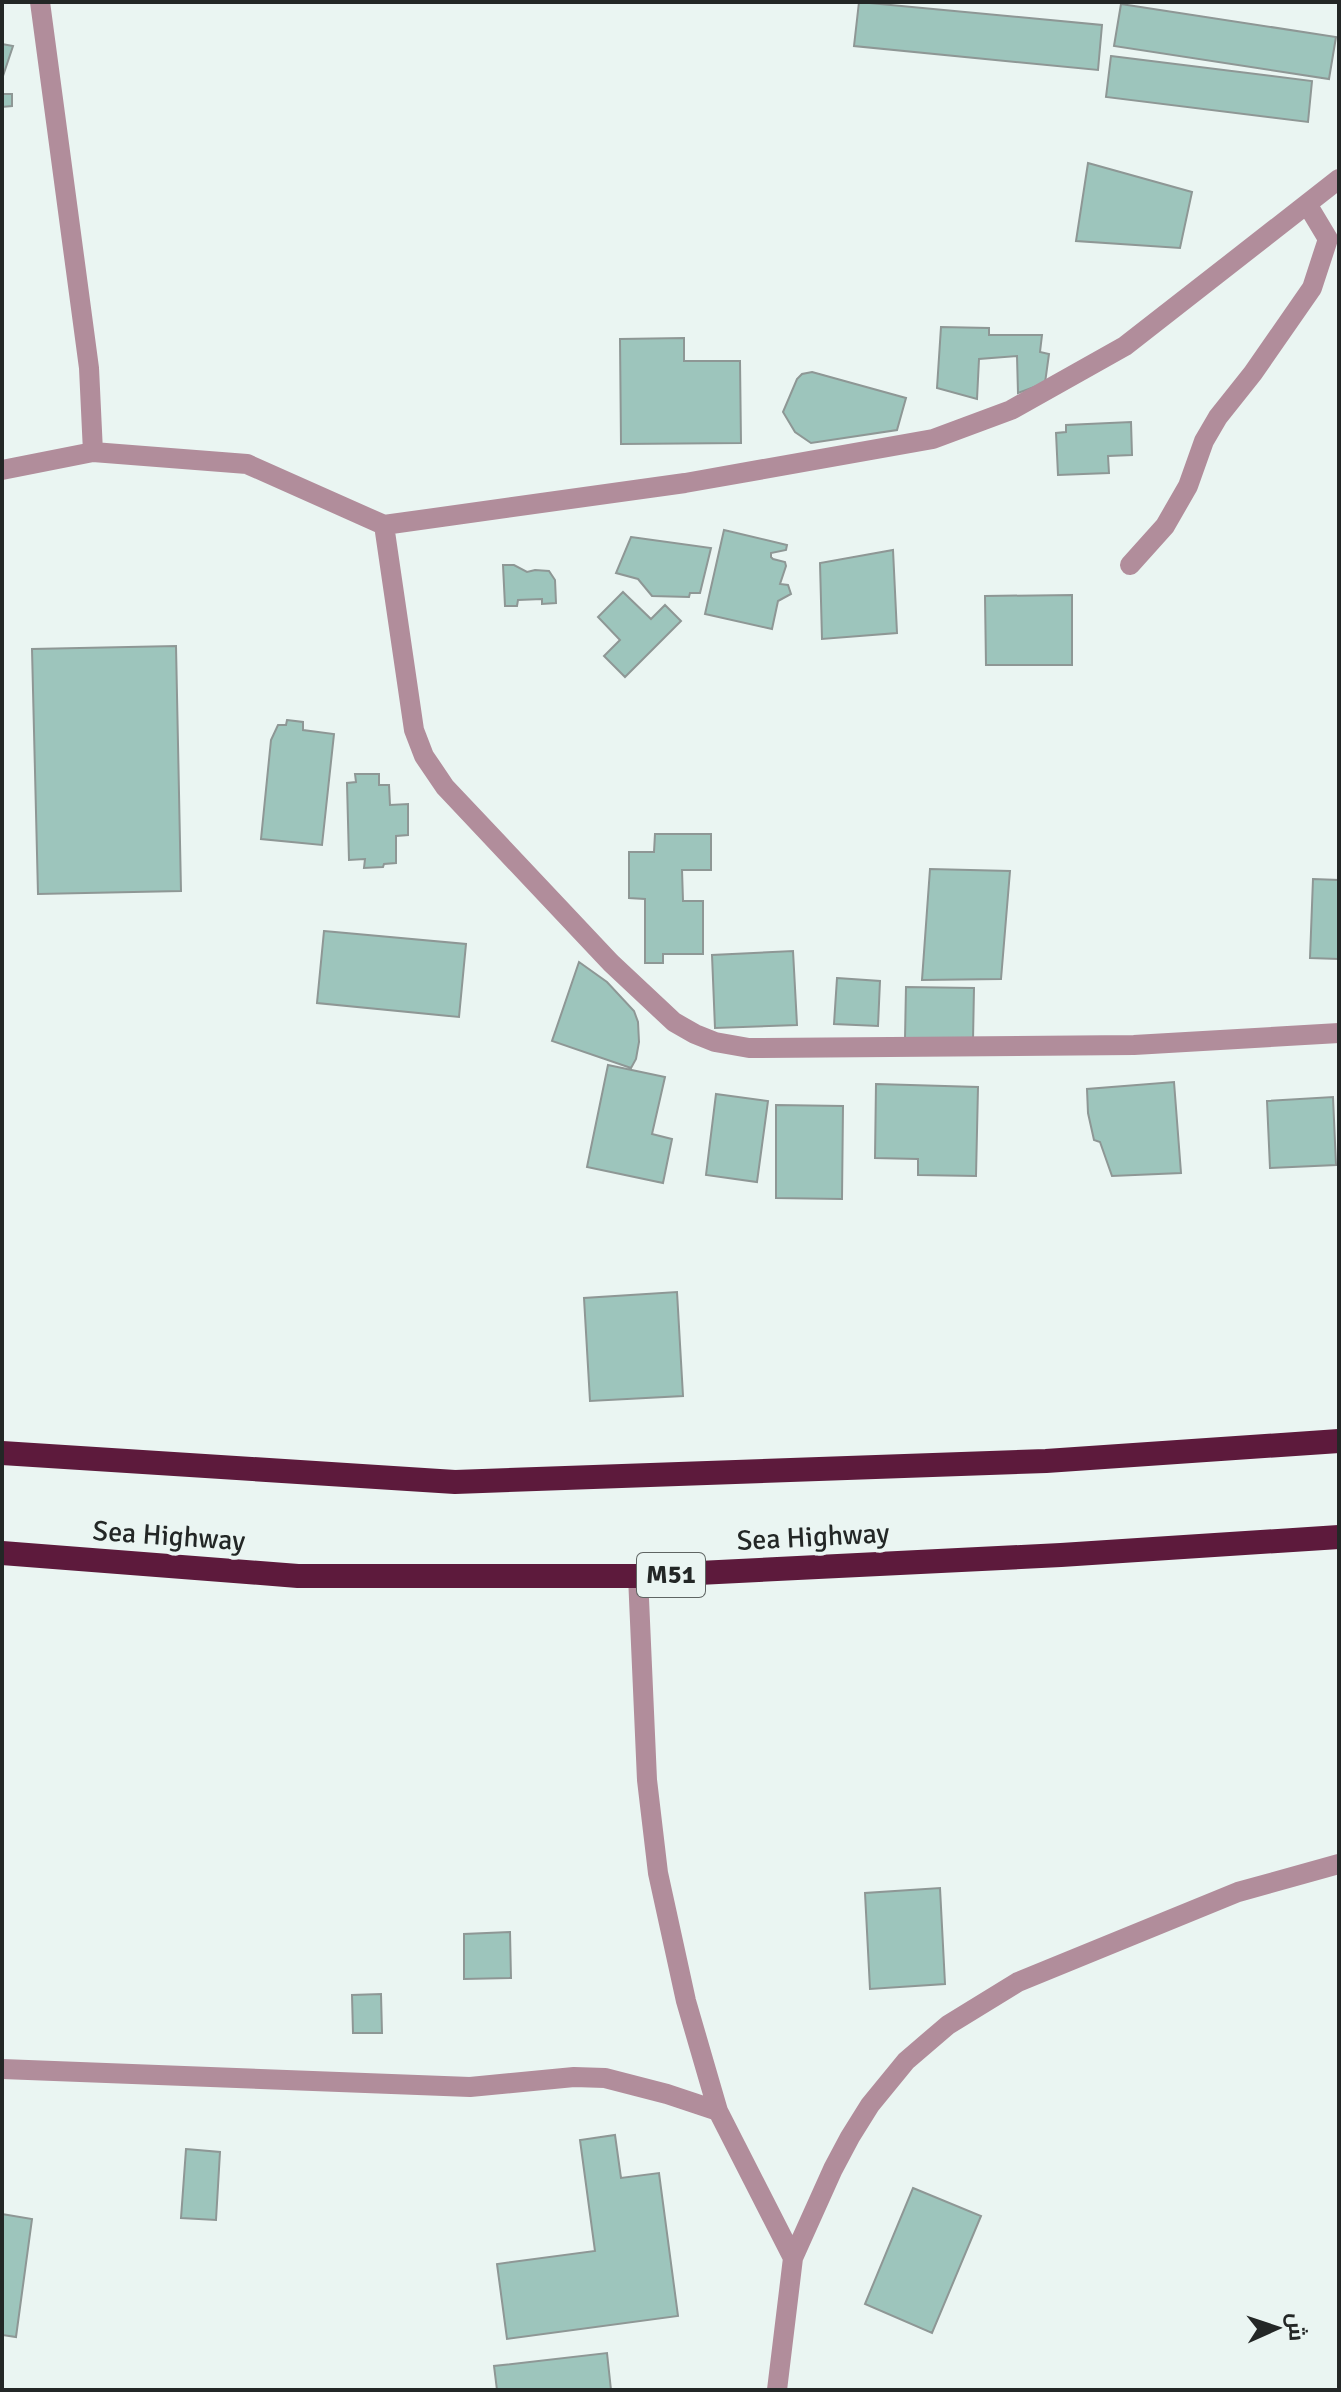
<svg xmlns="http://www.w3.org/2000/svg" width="1341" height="2392" viewBox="0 0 1341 2392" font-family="Signika,Cairo,sans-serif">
<rect width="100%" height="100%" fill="#eaf5f2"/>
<!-- building -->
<path fill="#9dc5bc" stroke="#8e9795" stroke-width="2" d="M 859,2 L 1102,25 L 1098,70 L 854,46 Z
M 1121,4 L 1336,37 L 1329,79 L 1114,46 Z
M 2,44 L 13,46 L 2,79 Z
M 1111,56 L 1312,81 L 1308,122 L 1106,97 Z
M 2,94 L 12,94 L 12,106 L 2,107 Z
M 1088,163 L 1192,192 L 1180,248 L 1076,241 Z
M 941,327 L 989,328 L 989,335 L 1042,335 L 1040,352 L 1049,354 L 1045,383 L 1018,393 L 1017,356 L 979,359 L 977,399 L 937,388 Z
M 684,338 L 684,361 L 740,361 L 741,443 L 621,444 L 620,339 Z
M 812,372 L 906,398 L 897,430 L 811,443 L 795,432 L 783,412 L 797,379 L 802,374 Z
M 1131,422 L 1132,455 L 1108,456 L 1109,473 L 1058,475 L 1056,433 L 1066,432 L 1066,425 Z
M 724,530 L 787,545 L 786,550 L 771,553 L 771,557 L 773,559 L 785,562 L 786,566 L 780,584 L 788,585 L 791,594 L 778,601 L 772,629 L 705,614 Z
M 631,537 L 711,548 L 700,593 L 690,593 L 689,597 L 652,596 L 638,579 L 616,573 Z
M 893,550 L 897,633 L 822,639 L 820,563 Z
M 503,565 L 514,565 L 527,572 L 535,570 L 549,571 L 555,580 L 556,603 L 542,604 L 542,599 L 518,600 L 517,606 L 505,606 Z
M 623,592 L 651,619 L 665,605 L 681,621 L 625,677 L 604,656 L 620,640 L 598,617 Z
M 1072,595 L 1072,665 L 986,665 L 985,596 Z
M 176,646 L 181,891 L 38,894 L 32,649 Z
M 287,720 L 303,722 L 303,730 L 334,734 L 322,845 L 261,839 L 271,740 L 278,725 L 286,725 Z
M 355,774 L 379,774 L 379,785 L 389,785 L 390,805 L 408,804 L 408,835 L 396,836 L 396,863 L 384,864 L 383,867 L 364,868 L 365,859 L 349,860 L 347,783 L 356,782 Z
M 655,834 L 711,834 L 711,870 L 682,870 L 683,901 L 703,901 L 703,954 L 663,954 L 663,963 L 645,963 L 645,899 L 629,898 L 629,852 L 654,852 Z
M 930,869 L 1010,871 L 1001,979 L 922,980 Z
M 1313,879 L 1339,880 L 1339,959 L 1310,958 Z
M 324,931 L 466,944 L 459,1017 L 317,1003 Z
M 793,951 L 797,1025 L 715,1028 L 712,955 Z
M 579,962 L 607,982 L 634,1011 L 638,1022 L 639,1042 L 636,1059 L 631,1068 L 552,1041 Z
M 837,978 L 880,981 L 878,1026 L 834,1024 Z
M 906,987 L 974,988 L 973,1040 L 905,1039 Z
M 608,1065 L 665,1077 L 652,1134 L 672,1139 L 663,1183 L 587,1167 Z
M 1174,1082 L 1181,1173 L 1112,1176 L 1100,1142 L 1094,1140 L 1088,1113 L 1087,1089 Z
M 876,1084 L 978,1087 L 976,1176 L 918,1175 L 918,1159 L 875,1158 Z
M 716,1094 L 768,1101 L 757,1182 L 706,1175 Z
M 1333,1097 L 1336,1165 L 1270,1168 L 1267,1101 Z
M 776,1105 L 843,1106 L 842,1199 L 776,1198 Z
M 677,1292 L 683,1396 L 590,1401 L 584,1298 Z
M 940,1888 L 945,1984 L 870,1989 L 865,1893 Z
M 510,1932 L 511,1978 L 464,1979 L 464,1934 Z
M 381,1994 L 382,2033 L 353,2033 L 352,1995 Z
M 615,2135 L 621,2178 L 659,2173 L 678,2316 L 507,2339 L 497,2264 L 595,2251 L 580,2140 Z
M 186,2149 L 220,2152 L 216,2220 L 181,2218 Z
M 913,2188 L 981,2216 L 932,2333 L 865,2304 Z
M 2,2214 L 32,2219 L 16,2337 L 2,2335 Z
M 607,2353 L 611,2390 L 497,2390 L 494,2366 Z"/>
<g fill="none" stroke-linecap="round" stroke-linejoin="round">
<!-- street -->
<path stroke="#b18d9b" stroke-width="20" d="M 40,2 L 89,368 L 93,452 L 247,464 L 384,525 L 685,483 L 933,439 L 1011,410 L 1125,346 L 1339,179
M 2,470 L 93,452
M 384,525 L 414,730 L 424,756 L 445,787 L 611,963 L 674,1022 L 695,1034 L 715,1042 L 749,1048 L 1134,1045 L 1339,1033
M 1130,565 L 1165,526 L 1188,486 L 1204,441 L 1218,417 L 1253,373 L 1312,288 L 1328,239 L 1307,204
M 638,1576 L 647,1780 L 658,1873 L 686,2001 L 718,2111 L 793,2258
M 2,2069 L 470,2087 L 574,2077 L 605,2078 L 667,2094 L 718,2111
M 777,2390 L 793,2258 L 833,2169 L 850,2137 L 870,2105 L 906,2061 L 948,2025 L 1018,1982 L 1238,1892 L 1339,1864"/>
<!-- highway -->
<path stroke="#5d1a3c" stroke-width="24" d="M 2,1453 L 455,1482 L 1046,1461 L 1339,1441
M 2,1553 L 298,1576 L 638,1576 L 1061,1555 L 1339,1537"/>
</g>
<g text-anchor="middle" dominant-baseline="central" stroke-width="8" stroke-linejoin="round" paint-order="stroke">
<!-- shield labels -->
<rect fill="#eaf5f2" stroke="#5f6563" stroke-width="2" x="637" y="1553" width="68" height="44" rx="6"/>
<g font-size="26" font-weight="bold" fill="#232726">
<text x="671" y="1575">M51</text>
</g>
<!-- street labels -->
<g font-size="28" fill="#232726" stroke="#eaf5f2">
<text transform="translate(169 1536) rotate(4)">Sea Highway</text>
<text transform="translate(813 1537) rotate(-3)">Sea Highway</text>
</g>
</g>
<!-- border -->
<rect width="1341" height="2392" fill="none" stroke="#232726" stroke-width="8"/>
<!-- north arrow -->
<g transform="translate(1277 2328) rotate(87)" stroke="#eaf5f2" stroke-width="6" paint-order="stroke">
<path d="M0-6L14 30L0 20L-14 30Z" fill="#232726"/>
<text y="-12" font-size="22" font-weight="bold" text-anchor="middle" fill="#232726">ش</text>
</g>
</svg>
